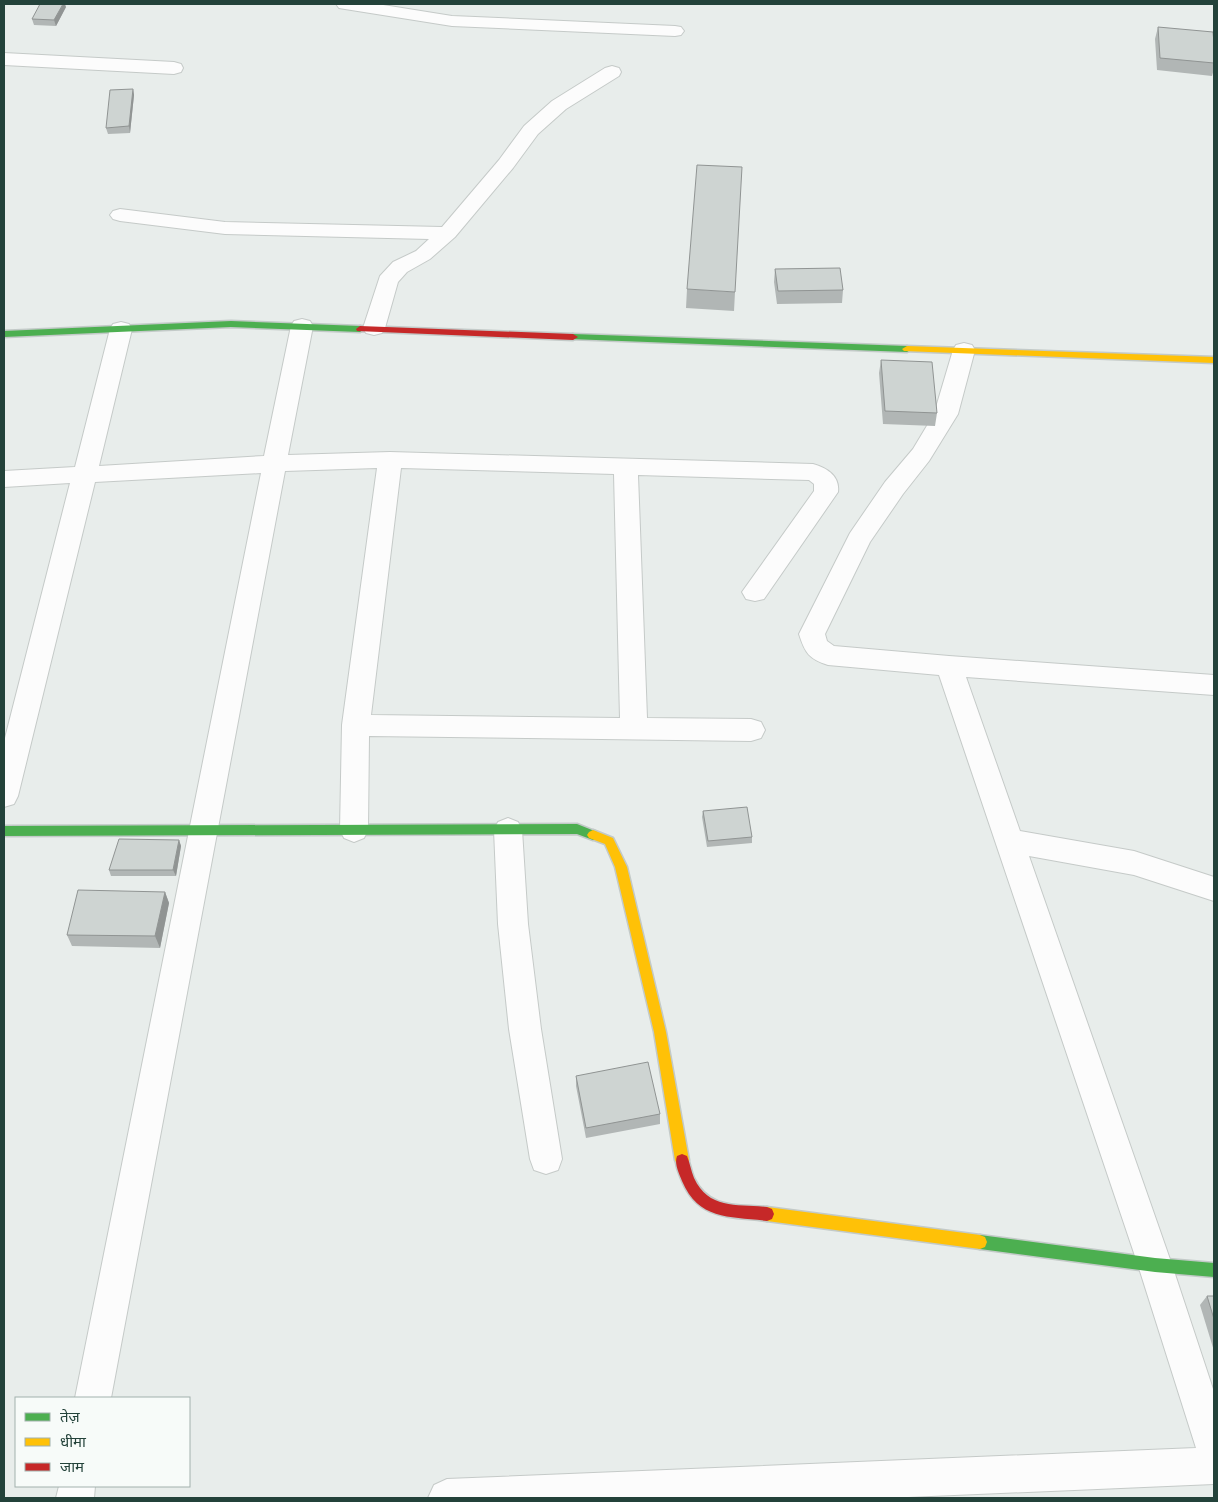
<svg xmlns="http://www.w3.org/2000/svg" width="1218" height="1502" viewBox="0 0 1218 1502" font-family="'Noto Sans','Noto Sans Devanagari',sans-serif">
<rect width="100%" height="100%" fill="#e8edeb"/>
<g fill="none" stroke-linecap="round" stroke-linejoin="round">
<defs>
<path id="street" d="M 336,4 L 377,4 L 452,16 L 675,26 L 681,27 L 684,31 L 681,35 L 675,36 L 452,26 L 345,9 L 339,8 Z
M 4,53 L 174,62 L 181,64 L 183,68 L 181,72 L 174,74 L 4,65 Z
M 612,66 L 619,68 L 621,72 L 619,76 L 566,109 L 538,134 L 513,168 L 455,237 L 430,259 L 407,272 L 398,282 L 385,328 L 382,333 L 374,335 L 366,333 L 363,328 L 380,276 L 393,262 L 416,251 L 429,239 L 225,234 L 120,221 L 113,219 L 110,215 L 113,211 L 120,209 L 225,222 L 442,227 L 499,160 L 524,126 L 552,101 L 605,68 Z
M 302,319 L 310,321 L 313,326 L 288,455 L 390,452 L 813,464 C 827,468 840,476 838,492 L 764,599 L 755,601 L 746,599 L 742,592 L 814,491 L 814,484 L 809,480 L 638,475 L 647,718 L 751,719 L 761,722 L 765,730 L 761,738 L 751,741 L 369,736 L 368,830 L 364,838 L 354,842 L 344,838 L 340,830 L 342,725 L 377,468 L 285,471 L 111,1398 L 75,1398 L 261,473 L 95,482 L 18,796 L 14,804 L 4,807 L 4,742 L 70,483 L 4,487 L 4,471 L 75,467 L 110,329 L 113,324 L 121,322 L 129,324 L 132,329 L 99,466 L 264,456 L 291,326 L 294,321 ZM 401,468 L 614,474 L 620,718 L 371,715 Z
M 964,343 L 972,345 L 975,350 L 958,414 L 929,461 L 903,494 L 870,542 L 825,634 L 827,641 L 834,646 L 949,656 L 1214,675 L 1214,695 L 966,677 L 1020,831 L 1134,851 L 1214,877 L 1214,901 L 1134,875 L 1029,856 L 1172,1265 L 1214,1392 L 1214,1484 L 885,1498 L 428,1498 L 434,1485 L 447,1479 L 1196,1448 L 1138,1265 L 939,675 L 828,665 C 809,659 805,653 799,634 L 850,533 L 885,482 L 913,449 L 934,414 L 953,350 L 956,345 Z
M 508,818 L 518,822 L 522,830 L 528,924 L 541,1029 L 562,1159 L 558,1170 L 546,1174 L 534,1170 L 530,1159 L 509,1029 L 498,924 L 494,830 L 498,822 Z
M 59,1486 L 95,1486 L 94,1498 L 56,1498 Z"/>
<path id="fast" d="M 231,321 L 360,326 L 364,329 L 360,332 L 231,327 L 4,337 L 4,331 Z
M 573,334 L 907,346 L 912,349 L 907,352 L 570,339 L 570,335 Z
M 577,824 L 597,832 L 599,835 L 597,838 L 593,840 L 577,834 L 4,836 L 4,826 Z
M 980,1235 L 1155,1258 L 1214,1263 L 1214,1277 L 1155,1272 L 980,1249 L 975,1247 L 973,1242 L 975,1237 Z"/>
<path id="slow" d="M 907,346 L 1214,357 L 1214,363 L 904,351 L 902,349 Z
M 593,830 L 613,838 L 627,867 L 666,1032 L 689,1160 L 687,1164 L 682,1166 L 677,1164 L 675,1160 L 654,1032 L 615,867 L 605,844 L 589,838 L 587,835 L 589,832 Z
M 767,1207 L 980,1235 L 985,1237 L 987,1242 L 985,1247 L 980,1249 L 767,1221 L 762,1219 L 760,1214 L 762,1209 Z"/>
<path id="jam" d="M 360,326 L 573,334 L 578,337 L 573,340 L 357,331 L 356,329 Z
M 682,1154 L 687,1156 C 690,1163 691,1171 694,1178 C 709,1210 738,1204 767,1207 L 772,1209 L 774,1214 L 772,1219 L 767,1221 C 730,1216 699,1221 682,1181 C 679,1173 674,1164 677,1156 Z"/>
</defs>
<!-- street casing -->
<use href="#street" stroke="#c5cac8" stroke-width="2"/>
<!-- fast casing -->
<use href="#fast" stroke="#c3cac8" stroke-width="3"/>
<!-- slow casing -->
<use href="#slow" stroke="#c3cac8" stroke-width="3"/>
<!-- jam casing -->
<use href="#jam" stroke="#c3cac8" stroke-width="3"/>
<!-- street -->
<use href="#street" fill="#fcfcfc" fill-rule="evenodd"/>
<!-- fast -->
<use href="#fast" fill="#4caf50" fill-rule="evenodd"/>
<!-- slow -->
<use href="#slow" fill="#ffc107" fill-rule="evenodd"/>
<!-- jam -->
<use href="#jam" fill="#c62828" fill-rule="evenodd"/>
</g>
<!-- wall -->
<path fill="#b1b6b5" d="M 66,7 L 56,26 L 34,25 L 32,19 Z
M 1158,27 L 1214,43 L 1214,69 L 1212,76 L 1157,70 L 1155,39 Z
M 133,89 L 134,95 L 130,133 L 108,134 L 106,128 Z
M 775,269 L 843,290 L 842,303 L 777,304 L 774,282 Z
M 687,289 L 735,292 L 734,311 L 686,308 Z
M 881,360 L 937,413 L 935,426 L 883,424 L 879,373 Z
M 703,811 L 752,837 L 752,843 L 707,847 L 702,817 Z
M 179,840 L 181,846 L 176,876 L 111,876 L 109,870 Z
M 165,892 L 169,903 L 160,948 L 72,946 L 67,935 Z
M 576,1076 L 660,1114 L 660,1124 L 586,1138 L 576,1086 Z
M 1207,1296 L 1214,1296 L 1214,1351 L 1200,1305 Z"/>
<!-- shaded-wall -->
<path fill="#909493" d="M 63,4 L 65,4 L 66,7 L 56,26 L 54,20 Z
M 133,89 L 134,95 L 130,133 L 129,126 Z
M 179,840 L 181,846 L 176,876 L 173,870 Z
M 165,892 L 169,903 L 160,948 L 155,936 Z"/>
<!-- building -->
<path fill="#ced4d2" stroke="#909493" d="M 40,4 L 63,4 L 54,20 L 32,19 Z
M 1158,27 L 1213,32 L 1214,43 L 1214,63 L 1160,58 Z
M 133,89 L 129,126 L 106,128 L 110,90 Z
M 697,165 L 742,167 L 735,292 L 687,289 Z
M 840,268 L 843,290 L 778,291 L 775,269 Z
M 881,360 L 932,362 L 937,413 L 885,411 Z
M 747,807 L 752,837 L 708,841 L 703,811 Z
M 119,839 L 179,840 L 173,870 L 109,870 Z
M 78,890 L 165,892 L 155,936 L 67,935 Z
M 648,1062 L 660,1114 L 586,1128 L 576,1076 Z
M 1207,1296 L 1214,1296 L 1214,1319 Z"/>
<!-- border -->
<rect width="1218" height="1502" fill="none" stroke="#23423a" stroke-width="10"/>
<!-- legend -->
<rect x="15" y="1397" width="175" height="90" fill="#f7fbf9" stroke="#a2b1ad"/>
<rect x="25" y="1413" width="25" height="8" fill="#4caf50" stroke="#a2b1ad"/>
<text x="60" y="1422" font-size="15" fill="#23423a">तेज़</text>
<rect x="25" y="1438" width="25" height="8" fill="#ffc107" stroke="#a2b1ad"/>
<text x="60" y="1447" font-size="15" fill="#23423a">धीमा</text>
<rect x="25" y="1463" width="25" height="8" fill="#c62828" stroke="#a2b1ad"/>
<text x="60" y="1472" font-size="15" fill="#23423a">जाम</text>
</svg>
